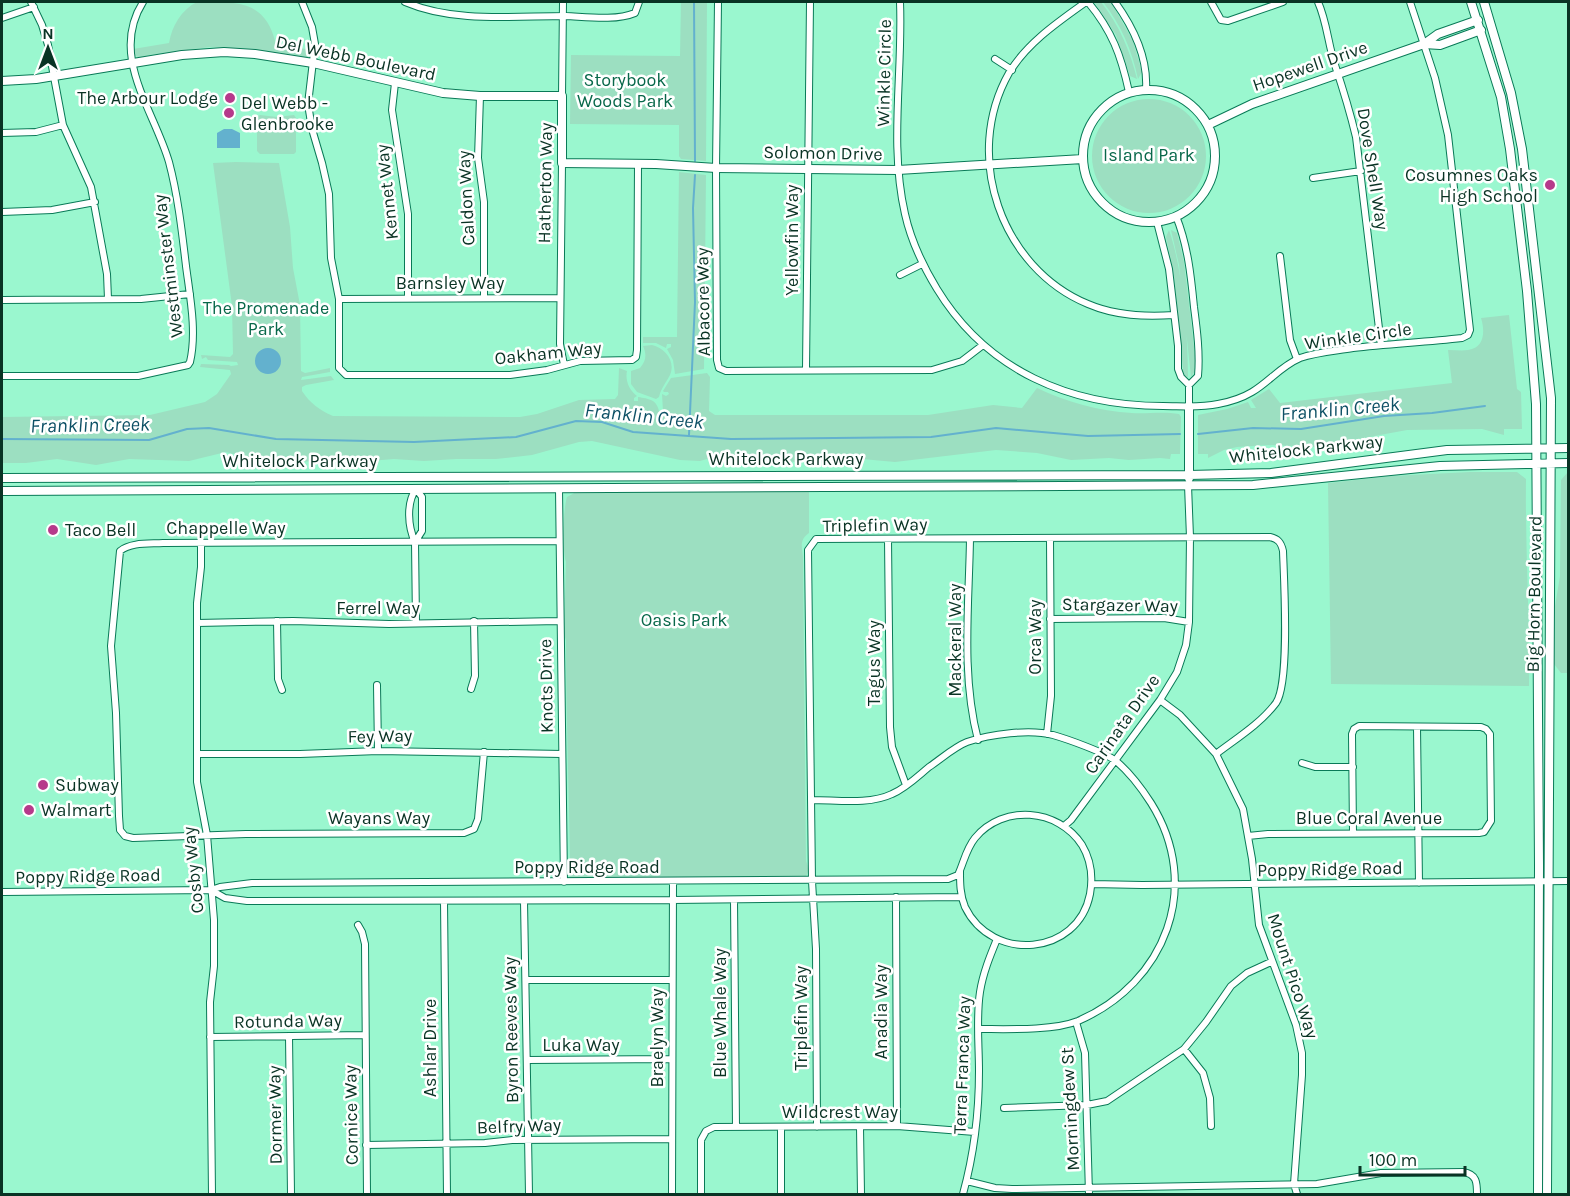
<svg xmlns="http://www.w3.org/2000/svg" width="1570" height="1196" viewBox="0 0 1570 1196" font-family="Karla,sans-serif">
<rect width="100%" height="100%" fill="#9af7cf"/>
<!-- green -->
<path fill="#9cdfc1" d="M 197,2 C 239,2 265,0 276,44 L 312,50 L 312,54 L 307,58 L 302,59 L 295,56 L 255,49 L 210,47 L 149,55 L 140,58 L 134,55 L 133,49 L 169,43 C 172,26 181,10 197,2 Z
M 681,2 L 707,2 L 706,161 L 681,159 L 679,156 L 679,125 L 570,124 L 571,55 L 680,56 Z
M 1094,2 L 1101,2 C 1119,25 1130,50 1137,79 L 1130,76 L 1116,35 Z
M 1103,2 L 1110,2 L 1112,4 L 1133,41 L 1142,72 L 1138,79 C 1132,50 1121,25 1103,2 Z
M1092 156a57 57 0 1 1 114 0a57 57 0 1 1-114 0Z
M 260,115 L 277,117 L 294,115 L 296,118 L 296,152 L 294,154 L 260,154 L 257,151 L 257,117 Z
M 236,162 L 279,163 L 290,227 L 293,268 L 300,305 L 301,371 L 305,373 L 330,368 L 330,372 L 302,377 L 301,380 L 331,376 L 334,380 L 306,385 L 302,387 L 302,391 C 310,403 319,410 333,416 L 520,417 L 537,414 L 579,400 L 615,399 L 618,395 L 619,368 L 627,371 C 625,380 629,390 637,396 L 634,398 L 634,401 L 638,401 L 638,397 C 649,399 656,399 659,411 L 663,411 L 662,394 L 666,396 L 669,394 L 668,392 L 664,392 L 663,391 L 671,378 L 707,373 L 710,377 L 709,411 L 715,415 L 928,415 L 993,405 L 1022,408 L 1037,388 C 1066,402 1099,411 1132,413 C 1147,414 1164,411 1179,414 L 1181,417 L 1180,454 L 1171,454 L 1170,459 L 1160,458 L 1129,460 L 1109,458 L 1071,460 L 1037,453 L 996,450 L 895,462 L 862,459 L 832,462 L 711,461 L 707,459 L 700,461 L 680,460 L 592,441 L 579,442 L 532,455 L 496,459 L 456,459 L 424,461 L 394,459 L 357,462 L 335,460 L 297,462 L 252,459 L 226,452 L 189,461 L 129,459 L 96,465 L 57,459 L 26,463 L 2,463 L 2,417 L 150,415 L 205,402 L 217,394 L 231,374 L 230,370 L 200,367 L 201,364 L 229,365 L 231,366 L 238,365 L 237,362 L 208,360 L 206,357 L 202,359 L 201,355 L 230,357 L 233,354 L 232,306 L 213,163 Z
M 679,172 L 706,175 L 704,369 L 675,374 L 673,360 L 667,349 L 671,347 L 671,344 L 667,344 L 666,348 L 656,343 L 643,343 L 643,337 L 677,337 Z
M 1169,230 C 1183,270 1188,335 1188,377 L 1185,376 L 1183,371 L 1174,275 L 1166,237 Z
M 1171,230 L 1177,233 L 1184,262 L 1195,355 L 1195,371 L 1191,377 L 1179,265 Z
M 1509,315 L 1517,389 L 1521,392 L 1522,429 L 1504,429 L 1504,435 L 1482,429 L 1407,430 L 1315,447 L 1268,445 L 1237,447 L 1224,450 L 1208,458 L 1208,454 L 1198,454 L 1198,415 L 1227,409 L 1248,402 L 1251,408 L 1256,408 L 1251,400 L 1269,389 L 1280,403 L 1452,383 L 1448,350 C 1455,350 1462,351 1468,350 C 1485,348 1485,331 1481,318 Z
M 652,345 C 665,348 676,361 670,375 C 666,383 661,388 659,397 L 656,399 L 637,392 L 631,384 L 631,371 L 640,368 C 646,361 647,355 643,346 Z
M 1470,472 L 1517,472 L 1526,479 C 1525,548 1530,617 1529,686 L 1331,684 L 1328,483 L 1391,476 Z
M 1568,472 L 1568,673 L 1561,673 L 1554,664 L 1555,606 L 1560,576 L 1561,480 Z
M 809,491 L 809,533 C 799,540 802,547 803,557 L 806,861 C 808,867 810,872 805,877 L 571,879 L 568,873 L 570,862 C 569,788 566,715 566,641 L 564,633 L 566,562 C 562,550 563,510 567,497 L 576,492 Z"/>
<!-- water -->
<path fill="#63b1ce" d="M 224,129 L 232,129 L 240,133 L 240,148 L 217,148 L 217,133 Z
M255 361a13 13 0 1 1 26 0a13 13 0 1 1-26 0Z"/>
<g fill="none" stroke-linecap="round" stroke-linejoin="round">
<!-- stream -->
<path stroke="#63b1ce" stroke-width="2" d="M 694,2 L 695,161
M 1198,434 L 1253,428 L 1301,429 L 1384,416 L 1432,413 L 1485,406
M 689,435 L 695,302 L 693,208 L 695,175
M 2,439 L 149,440 L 187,429 L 209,428 L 276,439 L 414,442 L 516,437 L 576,421 L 602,422 L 633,432 L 731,439 L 931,437 L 996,428 L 1088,436 L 1180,434"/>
<defs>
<path id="street" d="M 31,2 L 42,25 L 48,45 L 63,125 L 91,187 L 107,274 L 108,299
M 302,2 L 312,27 L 315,44 L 308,104 L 312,129 L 322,163 L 329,194 L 331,258 L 339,299 L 339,368 L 346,375 L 510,375 L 547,370 L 580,361 L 632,360 L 636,357 L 637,350 L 638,164
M 405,2 C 454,23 513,16 566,16 C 587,17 616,21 635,13 L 639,2
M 718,2 L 716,168 L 717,360 L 719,368 L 726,371 L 932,370 L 962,361 L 983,345
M 900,2 C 903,72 889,145 905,214 C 911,241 923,266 937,289 C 987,371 1070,406 1163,406 C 1181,406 1200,408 1218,404 C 1229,402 1242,398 1252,392 C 1269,382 1281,366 1300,358 C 1317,352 1335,351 1353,348 C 1389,344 1426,342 1462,338 L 1468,335 L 1470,330 L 1448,135 L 1435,78 L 1410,2
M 1086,2 C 1058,22 1027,43 1009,73 C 962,156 1001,268 1088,304 C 1116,316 1145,317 1174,315
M 1088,2 C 1112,31 1121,55 1129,92
M 1115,2 C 1133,27 1148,57 1146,89
M 1211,2 L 1221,20 L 1228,21 L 1283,2
M 1318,2 C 1327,22 1328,44 1335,65 C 1343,89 1350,112 1356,137 L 1381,345
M 2,18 L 34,7
M 995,59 L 1012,70
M 395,83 L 392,110 L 408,214 L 408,298
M 480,96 L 478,158 L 484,202 L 484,298
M 562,96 L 563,2
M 2,133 L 36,132 L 63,125
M 562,163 L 560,344 L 564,365
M 1313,178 L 1361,171
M 2,212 L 52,210 L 95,202
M 1176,216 C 1188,246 1191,276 1194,307 C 1197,330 1200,353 1198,376 L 1189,385
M 1157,222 L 1169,269 L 1178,346 L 1178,369 L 1181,377 L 1189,385
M 1280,256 L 1290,340 L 1297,359
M 900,275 L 922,264
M 339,299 L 560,298
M 2,300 L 141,299 L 190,294
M 806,370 L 810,2
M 2,376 L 138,376 L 188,365 L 190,362 C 197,332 190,297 186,266 C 182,232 178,196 169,162 C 154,110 109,56 143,2
M 1189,385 L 1189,406
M 559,489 L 564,882
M 888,539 L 890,727 L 892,747 L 906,785
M 970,539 C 969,605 961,675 978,740
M 415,542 L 422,531 L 422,497 L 416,489 C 406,503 408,527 415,542 L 416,623
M 201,543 L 201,567 L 197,603 L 197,782 L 207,835 L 214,920 L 214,966 L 210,1002 L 212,1194
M 1050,619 L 1164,618 L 1189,622
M 277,621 L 278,679 L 282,690
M 197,623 L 293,621 L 389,624 L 559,621
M 377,685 L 378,751
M 471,689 L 475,676 L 474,621
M 1160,700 L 1180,715 L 1216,754 L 1243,809 L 1252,859 L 1259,925 L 1296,1025 L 1302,1053 L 1302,1075 L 1294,1184 L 1297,1194
M 1417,727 L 1419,883
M 1047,734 L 1051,696 L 1050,539
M 484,752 L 478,819 L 474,829 L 464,833 L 246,834 L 133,838 L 125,836 L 120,830 L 119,816 L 116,713 L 111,646 L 120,551 C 131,542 150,544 163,543 L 558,541
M 197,754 L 300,754 L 378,751 L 562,754
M 1302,763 L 1315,767 L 1353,767
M 812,800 C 837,800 869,805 892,794 C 906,788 918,776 929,767 C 941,759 954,747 967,742 C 990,734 1030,729 1053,735 C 1067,739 1104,752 1116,761 C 1129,772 1142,789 1151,803 C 1203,886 1166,983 1078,1021 C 1053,1031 1006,1029 979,1029
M 1064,826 L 1071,820 L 1160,700 L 1177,672 L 1186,645 L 1189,622 L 1190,537 L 1188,485
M 1248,836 L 1268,834 L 1479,833 L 1484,832 L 1491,821 L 1490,734 L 1486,729 L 1481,727 L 1359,726 L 1354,729 L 1352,734 L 1353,833
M 1092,884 L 1142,885 L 1568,881
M 211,890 L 225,898 L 247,901 L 672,900 L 962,897
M 2,892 L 211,890 L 220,887 L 252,883 L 948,879 L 958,875 C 964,862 966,849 975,838 C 1003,804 1058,808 1082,845 C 1091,860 1093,877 1090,894 C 1078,956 992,963 965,907 C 960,895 960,883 960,871
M 896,897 L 897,1126
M 734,900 L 736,1127
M 444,901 L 447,1194
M 524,901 L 529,1194
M 358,925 L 362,932 L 365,944 L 367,1194
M 526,980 L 672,980
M 1076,1022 L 1085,1053 L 1089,1194
M 289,1036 L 291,1194
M 210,1037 L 365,1035
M 1184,1049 L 1203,1073 L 1210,1098 L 1211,1126
M 527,1060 L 672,1059
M 1004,1108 L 1087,1105 L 1107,1101 L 1184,1049 L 1206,1022 L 1231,986 L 1247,973 L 1271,962
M 781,1127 L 781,1194
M 817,1127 L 816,949 L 812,881 L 808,550 L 816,539 L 1270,537 C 1278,539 1281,542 1283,551 C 1284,580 1290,683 1276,703 C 1260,724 1237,738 1216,754
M 860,1127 L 861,1194
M 366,1145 L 485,1143 L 512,1140 L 672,1139
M 967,1181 L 995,1188 L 1012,1189 L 1317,1184 L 1381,1173 L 1463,1172 C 1477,1174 1477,1183 1477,1194
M 672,1194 L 673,882
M 701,1194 L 701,1140 L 706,1131 L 714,1127 L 897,1126 L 975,1132
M 963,1194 C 974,1154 979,1113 979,1071 C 979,1045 976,1018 980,992 C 983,973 990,956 997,939"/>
<path id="secondary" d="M 1471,2 L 1501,97 L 1510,149 L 1527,291 L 1536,404 L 1539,866 L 1538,1194
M 1484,2 L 1511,93 L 1522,149 L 1551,398 L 1547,1194
M 1424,44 L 1440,45 L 1481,30
M 2,81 L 36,79 L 182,55 L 224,52 L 255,54 L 313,63 L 443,93 L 480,96 L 562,96 L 562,163 L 656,164 L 716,168 L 898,170 L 1083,159
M1083 156a66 66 0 1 1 132 0a66 66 0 1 1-132 0Z
M 1208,125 L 1252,104 L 1424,44 L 1438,34 L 1478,20
M 2,478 L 1189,475 L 1271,473 L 1447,450 L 1568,448
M 1189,478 L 1189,406
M 2,491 L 1253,485 L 1440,466 L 1568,463"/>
</defs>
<!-- street casing -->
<use href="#street" stroke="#097a57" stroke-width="8"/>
<!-- secondary casing -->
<use href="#secondary" stroke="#097a57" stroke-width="10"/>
<!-- street -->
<use href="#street" stroke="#fff" stroke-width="6"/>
<!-- secondary -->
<use href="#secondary" stroke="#fff" stroke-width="8"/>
</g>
<!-- markers -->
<g fill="#b63a8b" stroke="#fff" stroke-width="2">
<circle cx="230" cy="98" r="6"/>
<circle cx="229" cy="113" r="6"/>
<circle cx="1550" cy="185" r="6"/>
<circle cx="53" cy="530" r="6"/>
<circle cx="43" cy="785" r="6"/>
<circle cx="29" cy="810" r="6"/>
</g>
<g text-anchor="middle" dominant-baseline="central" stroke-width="5" stroke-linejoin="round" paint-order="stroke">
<!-- street labels -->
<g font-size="18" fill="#093324" stroke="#fff">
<text transform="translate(356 58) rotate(12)">Del Webb Boulevard</text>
<text transform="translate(1310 66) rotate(-19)">Hopewell Drive</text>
<text transform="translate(884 73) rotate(-89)">Winkle Circle</text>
<text transform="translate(823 153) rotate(1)">Solomon Drive</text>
<text transform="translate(1373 169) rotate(81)">Dove Shell Way</text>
<text transform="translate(545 183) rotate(-89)">Hatherton Way</text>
<text transform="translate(387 192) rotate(-96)">Kennet Way</text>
<text transform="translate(466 198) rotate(-93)">Caldon Way</text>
<text transform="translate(792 240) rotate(-90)">Yellowfin Way</text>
<text transform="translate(168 266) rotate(-97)">Westminster Way</text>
<text x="450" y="283">Barnsley Way</text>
<text transform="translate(703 302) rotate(-91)">Albacore Way</text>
<text transform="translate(1358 336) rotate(-8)">Winkle Circle</text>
<text transform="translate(548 353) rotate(-6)">Oakham Way</text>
<text transform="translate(1306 449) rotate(-6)">Whitelock Parkway</text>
<text x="786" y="459">Whitelock Parkway</text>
<text x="300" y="461">Whitelock Parkway</text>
<text transform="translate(875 525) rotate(-1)">Triplefin Way</text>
<text x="226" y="528">Chappelle Way</text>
<text transform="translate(1534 594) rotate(-89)">Big Horn Boulevard</text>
<text transform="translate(1120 605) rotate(1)">Stargazer Way</text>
<text x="378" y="608">Ferrel Way</text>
<text transform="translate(1035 637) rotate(-90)">Orca Way</text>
<text transform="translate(955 640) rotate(-90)">Mackeral Way</text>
<text transform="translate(874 663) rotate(-90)">Tagus Way</text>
<text transform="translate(546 686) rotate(-91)">Knots Drive</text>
<text transform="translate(1122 724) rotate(-55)">Carinata Drive</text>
<text transform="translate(380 736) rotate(-1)">Fey Way</text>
<text x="379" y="818">Wayans Way</text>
<text x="1369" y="818">Blue Coral Avenue</text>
<text x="587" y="867">Poppy Ridge Road</text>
<text transform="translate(1330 869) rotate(-1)">Poppy Ridge Road</text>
<text transform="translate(193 870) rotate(-96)">Cosby Way</text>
<text transform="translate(88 876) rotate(-1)">Poppy Ridge Road</text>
<text transform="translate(1293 976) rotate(72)">Mount Pico Way</text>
<text transform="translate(881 1012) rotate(-90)">Anadia Way</text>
<text transform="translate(720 1013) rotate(-90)">Blue Whale Way</text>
<text transform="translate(801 1018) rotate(-90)">Triplefin Way</text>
<text transform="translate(288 1021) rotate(-1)">Rotunda Way</text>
<text transform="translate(511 1030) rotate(-91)">Byron Reeves Way</text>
<text transform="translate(657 1038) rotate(-90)">Braelyn Way</text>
<text x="581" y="1045">Luka Way</text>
<text transform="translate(430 1048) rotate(-90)">Ashlar Drive</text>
<text transform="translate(962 1065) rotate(-88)">Terra Franca Way</text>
<text transform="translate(1070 1109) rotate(-93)">Morningdew St</text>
<text x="840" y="1112">Wildcrest Way</text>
<text transform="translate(275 1115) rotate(-91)">Dormer Way</text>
<text transform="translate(351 1115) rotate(-91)">Cornice Way</text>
<text transform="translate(519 1126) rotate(-2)">Belfry Way</text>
</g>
<!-- park labels -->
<g font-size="18" fill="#08684a" stroke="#fff">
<text x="625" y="80">Storybook<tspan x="625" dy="21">Woods Park</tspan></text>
<text x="1149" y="155">Island Park</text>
<text x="266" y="308">The Promenade<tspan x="266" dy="21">Park</tspan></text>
<text x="684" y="620">Oasis Park</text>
</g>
<!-- poi labels -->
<g font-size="18" fill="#093324" stroke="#fff" text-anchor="start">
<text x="218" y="98" text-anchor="end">The Arbour Lodge</text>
<text x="241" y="103">Del Webb -<tspan x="241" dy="21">Glenbrooke</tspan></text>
<text x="1538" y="175" text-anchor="end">Cosumnes Oaks<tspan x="1538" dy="21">High School</tspan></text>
<text x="65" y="530">Taco Bell</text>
<text x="55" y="785">Subway</text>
<text x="41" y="810">Walmart</text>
</g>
<!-- water labels -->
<g font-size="20" font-style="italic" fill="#0d5065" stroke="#fff">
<text transform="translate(1340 409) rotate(-5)">Franklin Creek</text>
<text transform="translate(644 416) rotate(6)">Franklin Creek</text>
<text transform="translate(90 425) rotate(-1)">Franklin Creek</text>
</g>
</g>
<!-- border -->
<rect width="1570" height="1196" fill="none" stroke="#093324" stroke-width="6"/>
<!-- north arrow -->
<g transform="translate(48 48)" stroke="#ffffff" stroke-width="4.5" paint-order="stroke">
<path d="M0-4.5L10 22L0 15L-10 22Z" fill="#093324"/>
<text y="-9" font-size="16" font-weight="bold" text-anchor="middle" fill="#093324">N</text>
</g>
<!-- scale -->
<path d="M1360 1166v9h105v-9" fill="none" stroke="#093324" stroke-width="3"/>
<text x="1369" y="1166" font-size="18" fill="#093324" stroke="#ffffff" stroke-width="4.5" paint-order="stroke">100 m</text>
</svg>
